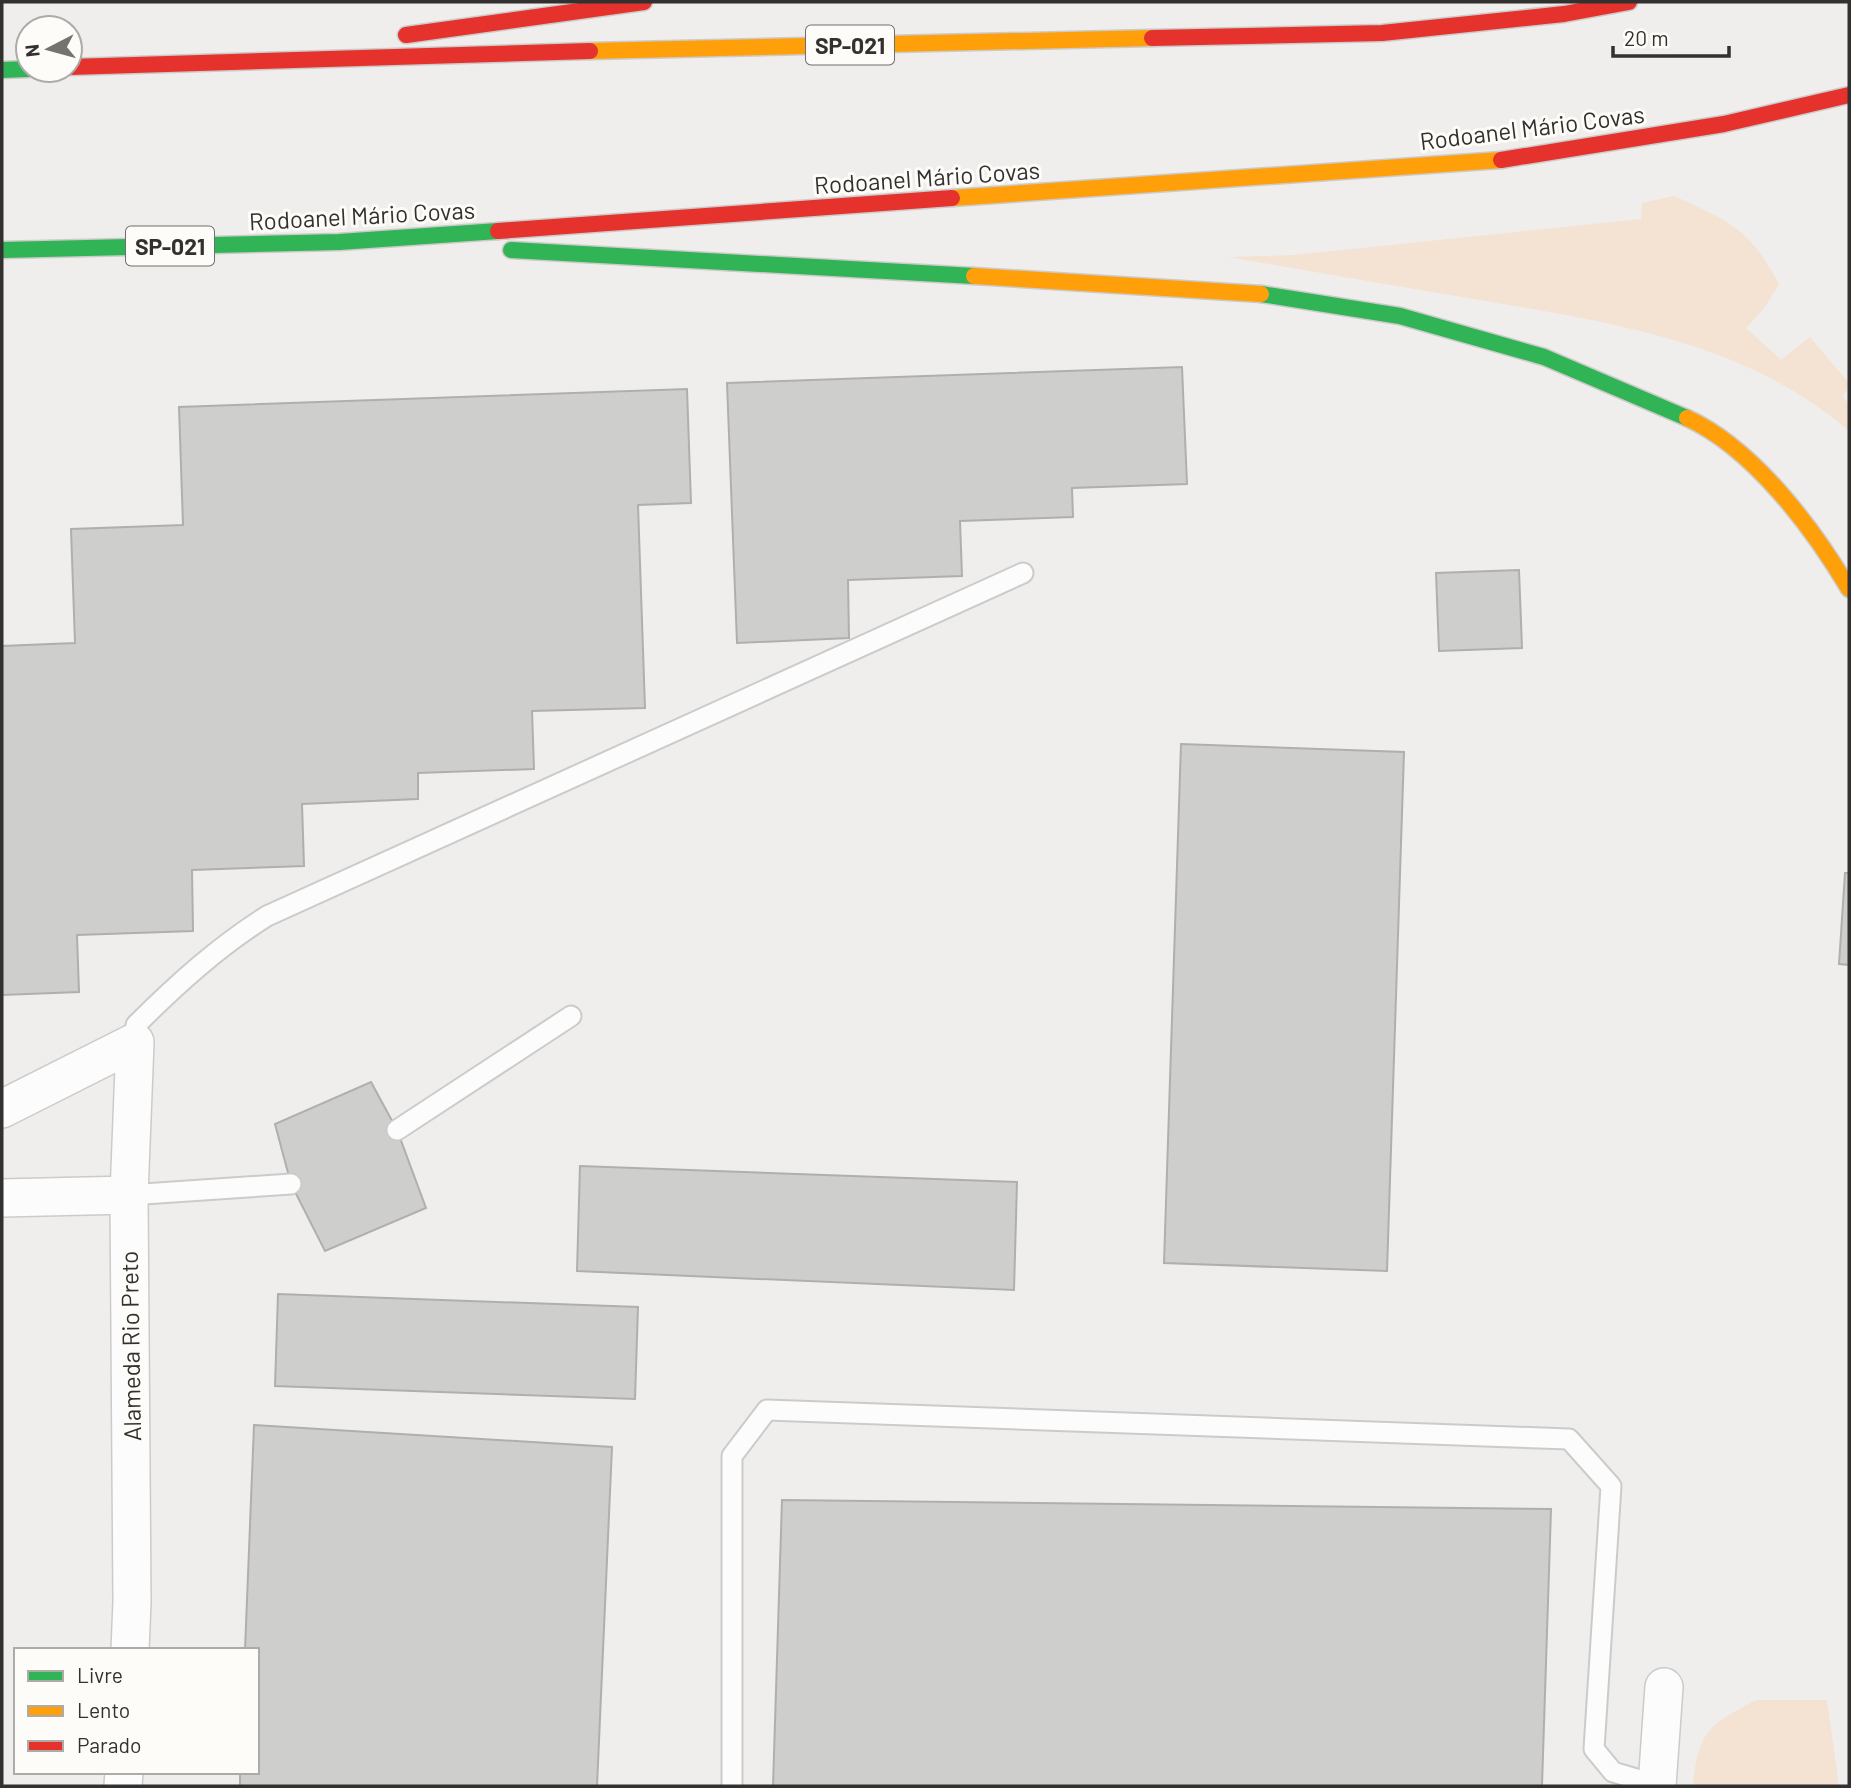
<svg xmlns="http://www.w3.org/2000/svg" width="1851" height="1788" viewBox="0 0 1851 1788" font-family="Barlow,sans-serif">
<rect width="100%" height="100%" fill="#efeeec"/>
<!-- green -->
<path fill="#f4e2d3" d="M 1674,196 C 1730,222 1748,227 1779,284 L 1765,307 L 1746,328 L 1781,360 L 1810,337 L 1849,383 L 1849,388 L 1842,396 L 1849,404 L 1849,431 C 1744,340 1606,322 1474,299 C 1392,285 1310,271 1228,257 L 1294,255 L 1641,219 L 1642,203 Z
M 1756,1700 L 1827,1700 L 1839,1786 L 1693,1786 C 1699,1730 1708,1726 1756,1700 Z"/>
<!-- building -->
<path fill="#cececc" stroke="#afafad" stroke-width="2" d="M 1182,367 L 1187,484 L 1072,488 L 1073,517 L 960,521 L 962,576 L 848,580 L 849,638 L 737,643 L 727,383 Z
M 687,389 L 691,503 L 638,505 L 645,708 L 532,711 L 534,769 L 418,773 L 418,799 L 302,804 L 304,866 L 192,870 L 193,931 L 77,935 L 79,992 L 2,995 L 2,646 L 75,643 L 71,529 L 183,525 L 179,407 Z
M 1519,570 L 1522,648 L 1439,651 L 1436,573 Z
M 1181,744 L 1404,752 L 1387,1271 L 1164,1263 Z
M 1845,873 L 1849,873 L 1849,965 L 1839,964 Z
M 371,1082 L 397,1130 L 426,1208 L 325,1251 L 291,1184 L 275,1124 Z
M 580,1166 L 1017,1182 L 1014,1290 L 577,1271 Z
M 278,1294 L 638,1307 L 635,1399 L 275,1386 Z
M 254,1425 L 612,1447 L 597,1786 L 240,1786 L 240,1772 L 257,1772 L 257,1650 L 245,1650 Z
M 782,1500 L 1551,1509 L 1542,1786 L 773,1786 Z"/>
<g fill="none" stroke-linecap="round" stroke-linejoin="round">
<defs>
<path id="lane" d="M 135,1042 L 136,1025 C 177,984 218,947 267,916 L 1023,573
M 397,1130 L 571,1016
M 129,1195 L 291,1184
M 732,1786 L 732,1456 L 767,1410 L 1569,1439 L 1611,1486 L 1594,1749 L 1613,1772 L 1657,1785"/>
<path id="street" d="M 2,1109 L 135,1042 L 129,1195 L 132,1602 L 130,1650
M 2,1198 L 129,1195
M 123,1786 L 124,1772
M 1657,1786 L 1664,1687"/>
<path id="fast" d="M 2,70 L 28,69
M 2,250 L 339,242 L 498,231
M 511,250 L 974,276
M 1261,294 L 1400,316 L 1544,357 L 1687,418"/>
<path id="slow" d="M 590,51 L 1152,38
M 952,198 L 1501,160
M 974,276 L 1261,294
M 1687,418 C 1753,448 1813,528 1849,589"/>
<path id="jam" d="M 406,35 L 644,2
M 1152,38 L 1382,33 L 1564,14 L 1629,2
M 70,67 L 590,51
M 1501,160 L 1724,124 L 1849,95
M 498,231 L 952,198"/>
</defs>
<!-- lane casing -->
<use href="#lane" stroke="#cbcbca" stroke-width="23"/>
<!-- street casing -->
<use href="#street" stroke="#cbcbca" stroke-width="40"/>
<!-- fast casing -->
<use href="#fast" stroke="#cccbca" stroke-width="19"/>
<!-- slow casing -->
<use href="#slow" stroke="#cccbca" stroke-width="19"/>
<!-- jam casing -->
<use href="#jam" stroke="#cccbca" stroke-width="19"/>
<!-- lane -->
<use href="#lane" stroke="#fdfcfc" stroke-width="19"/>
<!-- street -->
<use href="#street" stroke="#fdfcfc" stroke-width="37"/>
<!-- fast -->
<use href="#fast" stroke="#30b455" stroke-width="16"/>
<!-- slow -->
<use href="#slow" stroke="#ff9f0a" stroke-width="16"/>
<!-- jam -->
<use href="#jam" stroke="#e5322d" stroke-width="16"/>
</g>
<g text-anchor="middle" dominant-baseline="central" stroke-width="6" stroke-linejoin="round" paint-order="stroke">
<!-- shield labels -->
<g fill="#fefcf8" stroke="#6f6e6c" stroke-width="2">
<rect x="806" y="25.5" width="88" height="39" rx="5"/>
<rect x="126" y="226.5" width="88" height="39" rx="5"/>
</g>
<g font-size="23" font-weight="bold" fill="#323130">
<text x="850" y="45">SP-021</text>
<text x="170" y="246">SP-021</text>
</g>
<!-- street labels -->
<g font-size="24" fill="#323130" stroke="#fefcf8">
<text transform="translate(1532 127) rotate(-7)">Rodoanel Mário Covas</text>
<text transform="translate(927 177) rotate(-4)">Rodoanel Mário Covas</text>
<text transform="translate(362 215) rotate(-3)">Rodoanel Mário Covas</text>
<text transform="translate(130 1346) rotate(-91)">Alameda Rio Preto</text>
</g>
</g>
<!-- border -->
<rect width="1851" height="1788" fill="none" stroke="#323130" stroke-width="7"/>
<!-- legend -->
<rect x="14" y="1648" width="245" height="126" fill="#fefcf8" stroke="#acaba8" stroke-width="2"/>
<rect x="28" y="1671" width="35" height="10" fill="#30b455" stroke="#acaba8" stroke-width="2"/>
<text x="77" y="1683" font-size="21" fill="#323130">Livre</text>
<rect x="28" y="1706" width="35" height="10" fill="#ff9f0a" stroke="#acaba8" stroke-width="2"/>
<text x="77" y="1718" font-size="21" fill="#323130">Lento</text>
<rect x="28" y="1741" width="35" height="10" fill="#e5322d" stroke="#acaba8" stroke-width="2"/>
<text x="77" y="1753" font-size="21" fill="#323130">Parado</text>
<!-- north arrow -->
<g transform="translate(49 49) rotate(264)"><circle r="33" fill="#fefcf8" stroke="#acaba8" stroke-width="2"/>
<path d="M0-5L12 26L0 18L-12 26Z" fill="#747372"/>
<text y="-10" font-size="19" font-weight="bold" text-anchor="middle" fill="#323130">N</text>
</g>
<!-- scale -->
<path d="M1613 46v10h116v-10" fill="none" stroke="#323130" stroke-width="3.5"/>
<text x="1624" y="46" font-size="21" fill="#323130" stroke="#fefcf8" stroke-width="5" paint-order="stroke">20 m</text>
</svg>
